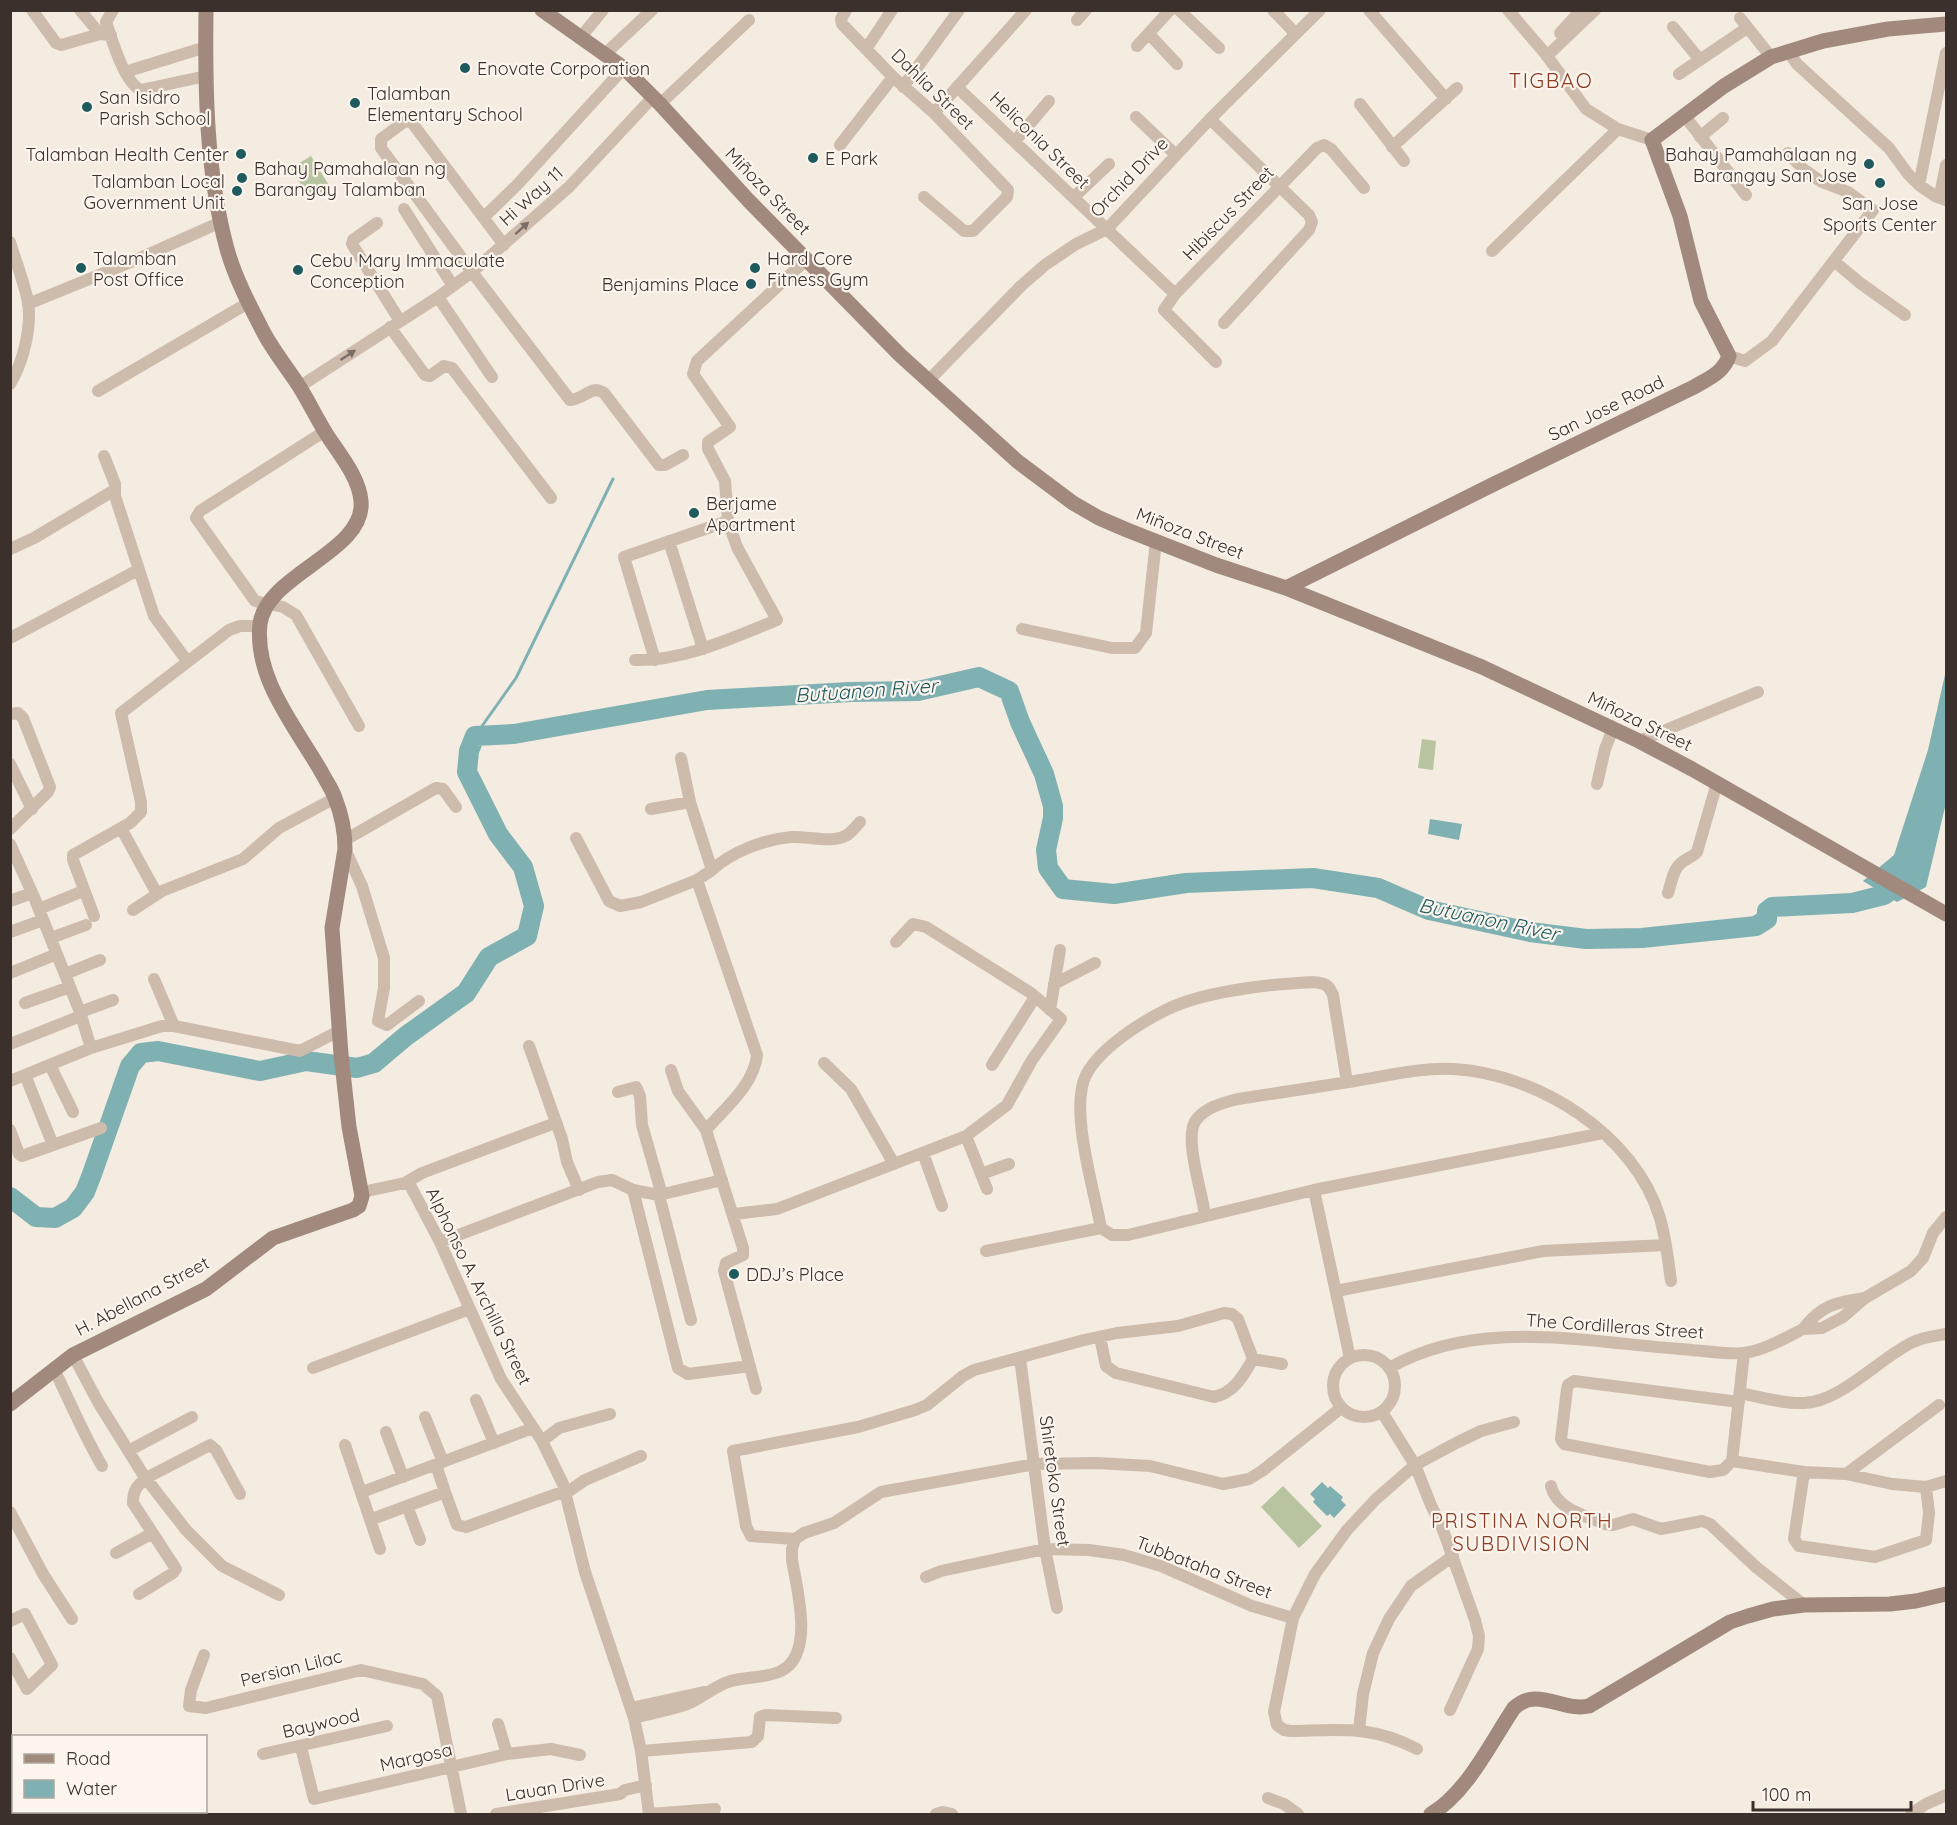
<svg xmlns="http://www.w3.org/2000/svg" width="1957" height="1825" viewBox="0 0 1957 1825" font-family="Quicksand,sans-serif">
<rect width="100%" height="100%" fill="#f4ebe1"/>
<!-- green -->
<path fill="#b8c4a0" d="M 311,156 L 330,187 L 310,200 L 291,168 Z
M 1422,739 L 1436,741 L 1433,770 L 1418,768 Z
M 1283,1486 L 1322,1526 L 1299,1548 L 1261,1507 Z"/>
<!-- water -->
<path fill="#7fb0b2" d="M 1946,670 L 1946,803 L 1926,887 L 1897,902 L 1863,881 L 1894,855 L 1928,750 Z
M 1430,819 L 1462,824 L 1459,840 L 1428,834 Z
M 1322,1482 L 1328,1488 L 1330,1486 L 1343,1497 L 1341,1500 L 1346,1505 L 1334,1518 L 1330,1514 L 1327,1516 L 1313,1502 L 1315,1499 L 1310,1494 Z"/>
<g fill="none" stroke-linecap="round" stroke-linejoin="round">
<!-- stream -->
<path stroke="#7fb0b2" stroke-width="3" d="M 475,736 L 516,678 L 613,479"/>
<!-- river -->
<path stroke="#7fb0b2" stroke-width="20" d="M 10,1197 L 36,1217 L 55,1218 L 73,1208 L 85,1192 L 92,1174 L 130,1066 L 141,1053 L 158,1051 L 260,1071 L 306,1061 L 357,1068 L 374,1063 L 406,1036 L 466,993 L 489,957 L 527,936 L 534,906 L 523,867 L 498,834 L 467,772 L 469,751 L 475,736 L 514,734 L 707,700 L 850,692 L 918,691 L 979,677 L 1009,691 L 1020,722 L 1044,774 L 1053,806 L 1053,818 L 1046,850 L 1048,868 L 1063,889 L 1114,894 L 1186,883 L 1313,878 L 1378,888 L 1429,910 L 1530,932 L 1586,939 L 1642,938 L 1756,926 L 1767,919 L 1767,911 L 1772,907 L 1852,903 L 1884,895 L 1906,880"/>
<!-- street -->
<path stroke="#cdbbac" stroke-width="12" d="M 32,10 L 56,43 L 61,45 L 100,34 L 111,35
M 80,10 L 100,34
M 113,10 L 106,22 C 112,39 124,83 141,90 L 206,76
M 846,10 L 841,19 L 842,24 L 893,77 L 934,113 L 1008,190 L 1007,197 L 973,231 L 964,231 L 924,197
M 1179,10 L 1219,48
M 1273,10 L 1295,33
M 1369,10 L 1446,99
M 1508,10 L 1544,52 L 1586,109 L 1618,129 L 1652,140
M 1740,18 L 1771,57
M 1077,20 L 1086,10
M 1673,27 L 1700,60
M 1560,33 L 1581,10
M 1149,34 L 1177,64
M 581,37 L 603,10
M 1137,46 L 1170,10
M 866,49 L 892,10
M 1788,51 L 1797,64 L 1889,148 L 1908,174 L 1919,185 L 1935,196 L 1946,200
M 605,54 L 652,10
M 1547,56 L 1595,10
M 125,72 L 206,47
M 1679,74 L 1747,28
M 903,87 L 959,10
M 957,87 L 1175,294
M 660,104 L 749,20
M 1360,104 L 1404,161
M 934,113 L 1026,10
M 1684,115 L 1746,195
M 1136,117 L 1176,155
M 1210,119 L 1309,215 L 1312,222 L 1309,230 L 1224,323
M 1700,137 L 1723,118
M 1015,141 L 1049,101
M 840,145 L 893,77
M 1392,147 L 1457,88
M 1919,185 L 1946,53
M 1941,190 L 1946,165
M 1074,197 L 1109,164
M 404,209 L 453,286
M 484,217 L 517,185 L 624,68
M 377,223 L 353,240 L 352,244 L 400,321
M 10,242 C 16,262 24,282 28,302 C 32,327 23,363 10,384
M 504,245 L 413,124 L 409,121 L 404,122 L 381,139 L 381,148 L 472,272 L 570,400 C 584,400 591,384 604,393 L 659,465 L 665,465 L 683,455
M 1492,251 L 1618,129
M 1834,261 L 1860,283 L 1905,315
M 438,297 L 492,377
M 28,304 L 131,262 L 221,222
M 390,327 L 425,375 L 430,376 L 444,366 L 452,368 L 551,498
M 1729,356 L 1745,361 L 1772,341 L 1873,210 L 1848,192 L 1822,182 L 1813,176 L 1803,169 L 1788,153
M 1216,362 L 1164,310 L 1175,294 L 1317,148 L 1324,145 L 1331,149 L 1364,188
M 928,381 L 1022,285 L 1045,265 L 1076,244 L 1107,229 L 1210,119 L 1320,10
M 299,387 L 438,297 L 472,272 L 569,187 L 653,97
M 98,391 L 248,303
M 325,431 L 200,511 L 196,518 L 255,601 L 283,607 L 296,615 L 359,726
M 104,456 L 115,484 L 115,496 L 154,616 L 187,661
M 669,541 L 703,649
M 10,549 L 34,538 L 113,491
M 1022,629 L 1112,648 L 1135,648 L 1146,633 L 1156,541
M 10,638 L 138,570
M 635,660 C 684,661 732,638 777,620 L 737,547 L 728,521 L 725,481 L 708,449 L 708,442 L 730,427 L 693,374 L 697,361 L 807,259
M 655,660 L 624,557 L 728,521
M 10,714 L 18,713 L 23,718 L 50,787 L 48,792 L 10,829
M 1639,741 L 1758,692
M 10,764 L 32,809
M 1597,784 L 1605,749 L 1613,729
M 651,809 L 690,802
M 121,828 L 157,894
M 576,838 L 609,901 L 620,906 L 641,902 L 697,880 L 712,870 L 690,802 L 681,758
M 345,840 L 436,788 L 443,789 L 456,807
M 10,844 L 34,897 L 80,1012 L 91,1048
M 345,849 L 362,886 L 384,958 L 384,988 L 378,1021 L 387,1025 L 419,1001
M 712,870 C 731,852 765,839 792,837 C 808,836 833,844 847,835 C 852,832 856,826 860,822
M 697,880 L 757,1055 C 754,1085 725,1108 706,1130 L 743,1248 L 743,1255 L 726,1263 L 724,1271 L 756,1389
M 1668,893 C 1671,884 1673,870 1680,864 C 1686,858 1692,858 1697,852 L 1717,783
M 10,901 L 32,893
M 39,909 L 78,893
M 133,910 L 162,891 L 243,859 L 279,828 L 335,798
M 94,916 L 73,860 L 73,855 L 130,823 L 141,812 L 141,802 L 121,713 L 229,630 L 240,626 L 260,626
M 10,932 L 43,920
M 51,938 L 86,925
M 10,973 L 57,954
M 65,974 L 100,960
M 154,979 L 174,1026
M 1054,984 L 1095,963
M 25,1003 L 70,987
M 1050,1010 L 1060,950
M 80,1012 L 113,1000
M 10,1044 L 81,1016
M 529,1046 L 562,1139 L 567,1162 L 579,1190
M 824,1063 L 851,1089 L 894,1164
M 50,1065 L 73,1112
M 992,1065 L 1035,997
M 671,1070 L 678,1091 L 706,1130
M 25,1075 L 53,1145
M 10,1081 L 91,1048 L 162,1026 L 174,1026 L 300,1051 L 339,1031
M 1347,1082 L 1333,995 C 1330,989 1328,984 1320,983 C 1314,981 1305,983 1298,983 C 1260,985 1201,993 1168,1009 C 1141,1022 1100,1048 1086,1075 C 1069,1109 1094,1189 1101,1228 L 1112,1235 L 1128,1235 L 1314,1190 L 1603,1133
M 618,1092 L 636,1087 L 640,1096 L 642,1125 L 662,1195
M 10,1130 L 19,1154 L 22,1156 L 101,1128
M 966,1136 L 987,1189
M 923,1153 L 942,1206
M 981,1174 L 1009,1164
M 405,1183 L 410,1185 L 440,1242 L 501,1379 L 542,1441 L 563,1484 L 585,1572 L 634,1718 L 641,1751 L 649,1814
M 633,1190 L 678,1368 L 688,1374 L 750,1366
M 1314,1190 L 1350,1358
M 362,1192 L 405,1183 L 422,1173 L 555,1123
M 659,1195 L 691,1320
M 734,1214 L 777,1209 L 966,1136 L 1007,1105 L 1032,1060 L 1061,1019 L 1031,993 L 926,927 L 913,924 L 896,942
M 1205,1216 C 1203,1194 1183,1137 1196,1120 C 1206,1107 1223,1103 1238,1099 C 1277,1093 1316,1087 1355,1081 C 1387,1076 1421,1067 1454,1069 C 1538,1074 1635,1134 1660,1218 C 1666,1239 1668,1260 1671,1281
M 440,1242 L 598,1182 L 612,1180 L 633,1190 L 659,1195 L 722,1180
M 986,1251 L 1101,1228
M 1336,1291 L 1543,1251 L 1665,1245
M 1865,1298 C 1837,1302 1821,1305 1803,1329 L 1822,1328 L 1843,1317 L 1865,1298 L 1911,1271 L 1923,1258 L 1933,1233 L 1946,1217
M 1100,1337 L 1106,1366 L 1116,1373 L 1214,1397 C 1234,1393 1243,1376 1253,1359 L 1238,1319 L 1232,1314 L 1224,1313 L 1178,1326 L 1117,1333 L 1084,1340 L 974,1370 L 963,1376 L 927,1405 L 915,1410 L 858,1427 L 733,1451 L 746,1526 L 751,1536 L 795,1539 L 804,1533 L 834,1523 L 881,1492 L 1035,1464 L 1096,1463 L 1150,1466 L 1223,1484 L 1249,1479 L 1262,1471 L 1341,1408
M 73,1355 L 98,1402 L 144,1476 L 186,1530 L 222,1566 L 279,1595
M1333 1386a31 31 0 1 1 62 0a31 31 0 1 1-62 0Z
M 1020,1358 L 1045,1549 L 1057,1608
M 1253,1359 L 1282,1364
M 313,1368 L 470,1309
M 1389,1368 C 1477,1317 1585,1342 1680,1349 C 1697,1350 1730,1355 1744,1353 C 1765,1350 1785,1338 1803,1329
M 54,1369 C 70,1402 84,1435 102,1466
M 1740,1393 C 1760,1397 1783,1404 1804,1403 C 1840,1402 1879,1359 1911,1343 C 1922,1337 1935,1336 1946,1334
M 476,1400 L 494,1443
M 1739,1402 L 1574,1381 L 1568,1385 L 1567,1389 L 1561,1439 L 1564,1444 L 1710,1472 L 1723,1470 L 1732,1461 L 1744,1353
M 1382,1412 L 1415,1465 L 1431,1505 L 1443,1530 L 1475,1620 L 1479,1636 L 1478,1649 L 1450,1710
M 425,1417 L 443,1462
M 386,1432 L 403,1477
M 542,1441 L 559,1428 L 610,1414
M 345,1445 L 380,1549
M 130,1450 L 192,1417
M 1732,1461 L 1804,1472 L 1846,1474 L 1892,1484 L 1926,1487 L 1946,1481
M 436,1465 L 445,1492
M 1804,1472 L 1794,1539 L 1799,1546 L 1875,1557 L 1926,1540 L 1929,1513 L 1926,1487
M 1846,1474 L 1939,1405
M 1551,1486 C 1556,1509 1586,1516 1605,1524 L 1613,1525 L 1633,1519 L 1661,1529 L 1702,1521 L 1710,1524 L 1756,1567 L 1804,1605
M 362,1492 L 533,1428
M 566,1493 L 585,1480 L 641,1456
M 407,1506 L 420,1540
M 10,1512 L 43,1574 L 72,1619
M 372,1519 L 445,1492 L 457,1525 L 466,1527 L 565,1491
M 116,1553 L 151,1534
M 926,1577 L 941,1571 L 1045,1549 L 1089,1550 L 1124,1555 L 1161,1566 L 1252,1606 L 1293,1618
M 139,1594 L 173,1573 L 176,1569 L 133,1503 C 133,1490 137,1486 146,1478 L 210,1445 L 216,1450 L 240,1494
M 10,1621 L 25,1614 L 52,1665 L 27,1689 L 10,1658
M 204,1655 L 191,1690 L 189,1706 L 206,1708 L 361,1670 L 423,1684 L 437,1696 L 461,1814
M 631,1708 L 704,1692
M 634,1718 C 652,1713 670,1710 687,1704 C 701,1699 713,1687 728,1682 C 745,1676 765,1679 781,1671 C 815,1655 797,1589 792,1560 L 792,1549 L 795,1539
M 498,1724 L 507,1754
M 1359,1730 L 1363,1694 L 1373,1653 L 1389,1619 L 1411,1586 L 1453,1556
M 301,1747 L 314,1799 L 507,1754 L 551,1749 L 580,1755
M 1417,1749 C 1372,1725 1340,1730 1291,1731 L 1284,1730 L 1277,1725 L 1274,1712 L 1293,1618 L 1315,1574 L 1347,1530 L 1376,1499 L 1415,1465 L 1458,1442 L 1481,1431 L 1514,1422
M 641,1751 L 752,1742 L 758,1736 L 760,1717 L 766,1715 L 836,1718
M 263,1754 L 387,1726
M 1268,1798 L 1284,1804 L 1298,1814
M 496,1814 L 620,1794 L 625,1790 L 646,1785
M 649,1814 L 715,1809
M 936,1814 L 943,1812 L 952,1814
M 1911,1814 L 1926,1804 L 1946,1795"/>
<!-- secondary -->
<path stroke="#a18a7d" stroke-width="15" d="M 542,10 L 624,68 L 660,104 L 749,201 L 900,355 L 1017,461 L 1073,503 L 1099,518 L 1127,530 L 1216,565 L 1286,588 L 1482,667 L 1639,741 L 1692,769 L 1946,914
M 1286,588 L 1494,484 L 1694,387 C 1709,378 1723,373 1729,356 L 1701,301 L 1680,216 L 1652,140 L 1724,86 L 1771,57 L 1823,41 L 1888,29 L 1946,24
M 10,1404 L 73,1355 L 206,1289 L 273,1238 L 353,1210 L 359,1206 L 362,1196 L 349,1127 L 341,1054 L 332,928 L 345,849 C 345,833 341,813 335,798 C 332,789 326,781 322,773 C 296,727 254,679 260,624 C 266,574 366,552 361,501 C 359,477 340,455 327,435 C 317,419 309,402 299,386 C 288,369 275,353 265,335 C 251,308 235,278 227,249 C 206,171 205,91 206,10
M 1431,1814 C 1467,1793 1491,1742 1514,1708 C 1537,1686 1562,1712 1589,1706 L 1730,1622 L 1748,1616 L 1773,1609 L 1804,1605 L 1890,1604 L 1916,1601 L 1946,1594"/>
</g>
<!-- one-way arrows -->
<defs><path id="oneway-solid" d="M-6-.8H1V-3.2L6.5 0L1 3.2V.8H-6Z" transform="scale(1.5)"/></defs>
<g fill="#7d6f65">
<use href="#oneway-solid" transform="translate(522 228) rotate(-42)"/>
<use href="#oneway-solid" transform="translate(348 355) rotate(-33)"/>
</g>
<!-- markers -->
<g fill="#1f5a5e" stroke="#fbf5ee" stroke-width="2">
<circle cx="465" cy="68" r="6"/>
<circle cx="355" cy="103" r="6"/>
<circle cx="87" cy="107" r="6"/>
<circle cx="241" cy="154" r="6"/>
<circle cx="813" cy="158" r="6"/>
<circle cx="1869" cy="164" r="6"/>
<circle cx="242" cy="178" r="6"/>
<circle cx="1880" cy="183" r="6"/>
<circle cx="237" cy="191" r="6"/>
<circle cx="81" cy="268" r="6"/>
<circle cx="755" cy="268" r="6"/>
<circle cx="298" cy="270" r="6"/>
<circle cx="751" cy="284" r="6"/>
<circle cx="694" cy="513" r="6"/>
<circle cx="734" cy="1274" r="6"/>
</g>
<g text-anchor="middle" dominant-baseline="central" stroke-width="4.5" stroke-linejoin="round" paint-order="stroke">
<!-- poi labels -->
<g font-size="18" fill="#3b302b" stroke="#fbf5ee" text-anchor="start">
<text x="477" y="68">Enovate Corporation</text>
<text x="367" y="93">Talamban<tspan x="367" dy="21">Elementary School</tspan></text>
<text x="99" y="97">San Isidro<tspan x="99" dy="21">Parish School</tspan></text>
<text x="229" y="154" text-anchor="end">Talamban Health Center</text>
<text x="1857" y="154" text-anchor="end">Bahay Pamahalaan ng<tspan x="1857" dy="21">Barangay San Jose</tspan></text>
<text x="825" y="158">E Park</text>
<text x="254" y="168">Bahay Pamahalaan ng<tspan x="254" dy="21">Barangay Talamban</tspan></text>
<text x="225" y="181" text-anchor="end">Talamban Local<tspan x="225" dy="21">Government Unit</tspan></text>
<text x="1880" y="203" text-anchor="middle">San Jose<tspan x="1880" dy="21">Sports Center</tspan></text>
<text x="93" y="258">Talamban<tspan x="93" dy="21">Post Office</tspan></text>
<text x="767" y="258">Hard Core<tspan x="767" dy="21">Fitness Gym</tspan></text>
<text x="310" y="260">Cebu Mary Immaculate<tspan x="310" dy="21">Conception</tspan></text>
<text x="739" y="284" text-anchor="end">Benjamins Place</text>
<text x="706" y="503">Berjame<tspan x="706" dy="21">Apartment</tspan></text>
<text x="746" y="1274">DDJ’s Place</text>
</g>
<!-- street labels -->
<g font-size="18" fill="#3b302b" stroke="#fbf5ee">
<text transform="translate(933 89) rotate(44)">Dahlia Street</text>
<text transform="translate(1040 140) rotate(44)">Heliconia Street</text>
<text transform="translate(1129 177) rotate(-46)">Orchid Drive</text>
<text transform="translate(768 191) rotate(46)">Miñoza Street</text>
<text transform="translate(531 196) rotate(-42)">Hi Way 11</text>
<text transform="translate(1228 213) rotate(-46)">Hibiscus Street</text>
<text transform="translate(1606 408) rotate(-26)">San Jose Road</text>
<text transform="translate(1190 533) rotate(21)">Miñoza Street</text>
<text transform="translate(1640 721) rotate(26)">Miñoza Street</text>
<text transform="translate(479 1286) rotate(64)">Alphonso A. Archilla Street</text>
<text transform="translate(142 1296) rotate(-28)">H. Abellana Street</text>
<text transform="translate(1615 1326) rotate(4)">The Cordilleras Street</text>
<text transform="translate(1055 1481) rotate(82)">Shiretoko Street</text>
<text transform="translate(1204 1567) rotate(21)">Tubbataha Street</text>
<text transform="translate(291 1668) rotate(-14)">Persian Lilac</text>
<text transform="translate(321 1723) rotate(-13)">Baywood</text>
<text transform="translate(416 1757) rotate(-13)">Margosa</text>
<text transform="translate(555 1787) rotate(-9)">Lauan Drive</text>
</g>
<!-- water labels -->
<g font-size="20" font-style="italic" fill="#1f5a5e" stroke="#fbf5ee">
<text transform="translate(866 690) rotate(-4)">Butuanon River</text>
<text transform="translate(1489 919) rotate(12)">Butuanon River</text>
</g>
<!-- neighbourhood labels -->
<g font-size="20" letter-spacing="1.5" fill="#8c3b22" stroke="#fbf5ee">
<text x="1522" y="1520">PRISTINA NORTH<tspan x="1522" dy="23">SUBDIVISION</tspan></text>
</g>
<!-- quarter labels -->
<g font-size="21" letter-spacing="1.5" fill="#8c3b22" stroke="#fbf5ee">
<text x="1551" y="80">TIGBAO</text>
</g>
</g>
<!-- border -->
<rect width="1957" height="1825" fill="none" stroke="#3b302b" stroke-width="24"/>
<!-- legend -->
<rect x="12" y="1735" width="195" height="78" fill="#fbf5ee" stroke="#aea6a0" stroke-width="1.5"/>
<rect x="24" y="1754" width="30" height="9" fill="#a18a7d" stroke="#aea6a0" stroke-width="1.5"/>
<text x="66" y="1765" font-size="18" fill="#3b302b">Road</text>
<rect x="24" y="1780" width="30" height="18" fill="#7fb0b2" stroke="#aea6a0" stroke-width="1.5"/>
<text x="66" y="1795" font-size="18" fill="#3b302b">Water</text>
<!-- scale -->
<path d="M1753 1801v9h158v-9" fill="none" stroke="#3b302b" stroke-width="3"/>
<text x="1762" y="1801" font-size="18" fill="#3b302b" stroke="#fbf5ee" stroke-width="4.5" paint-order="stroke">100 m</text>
</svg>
